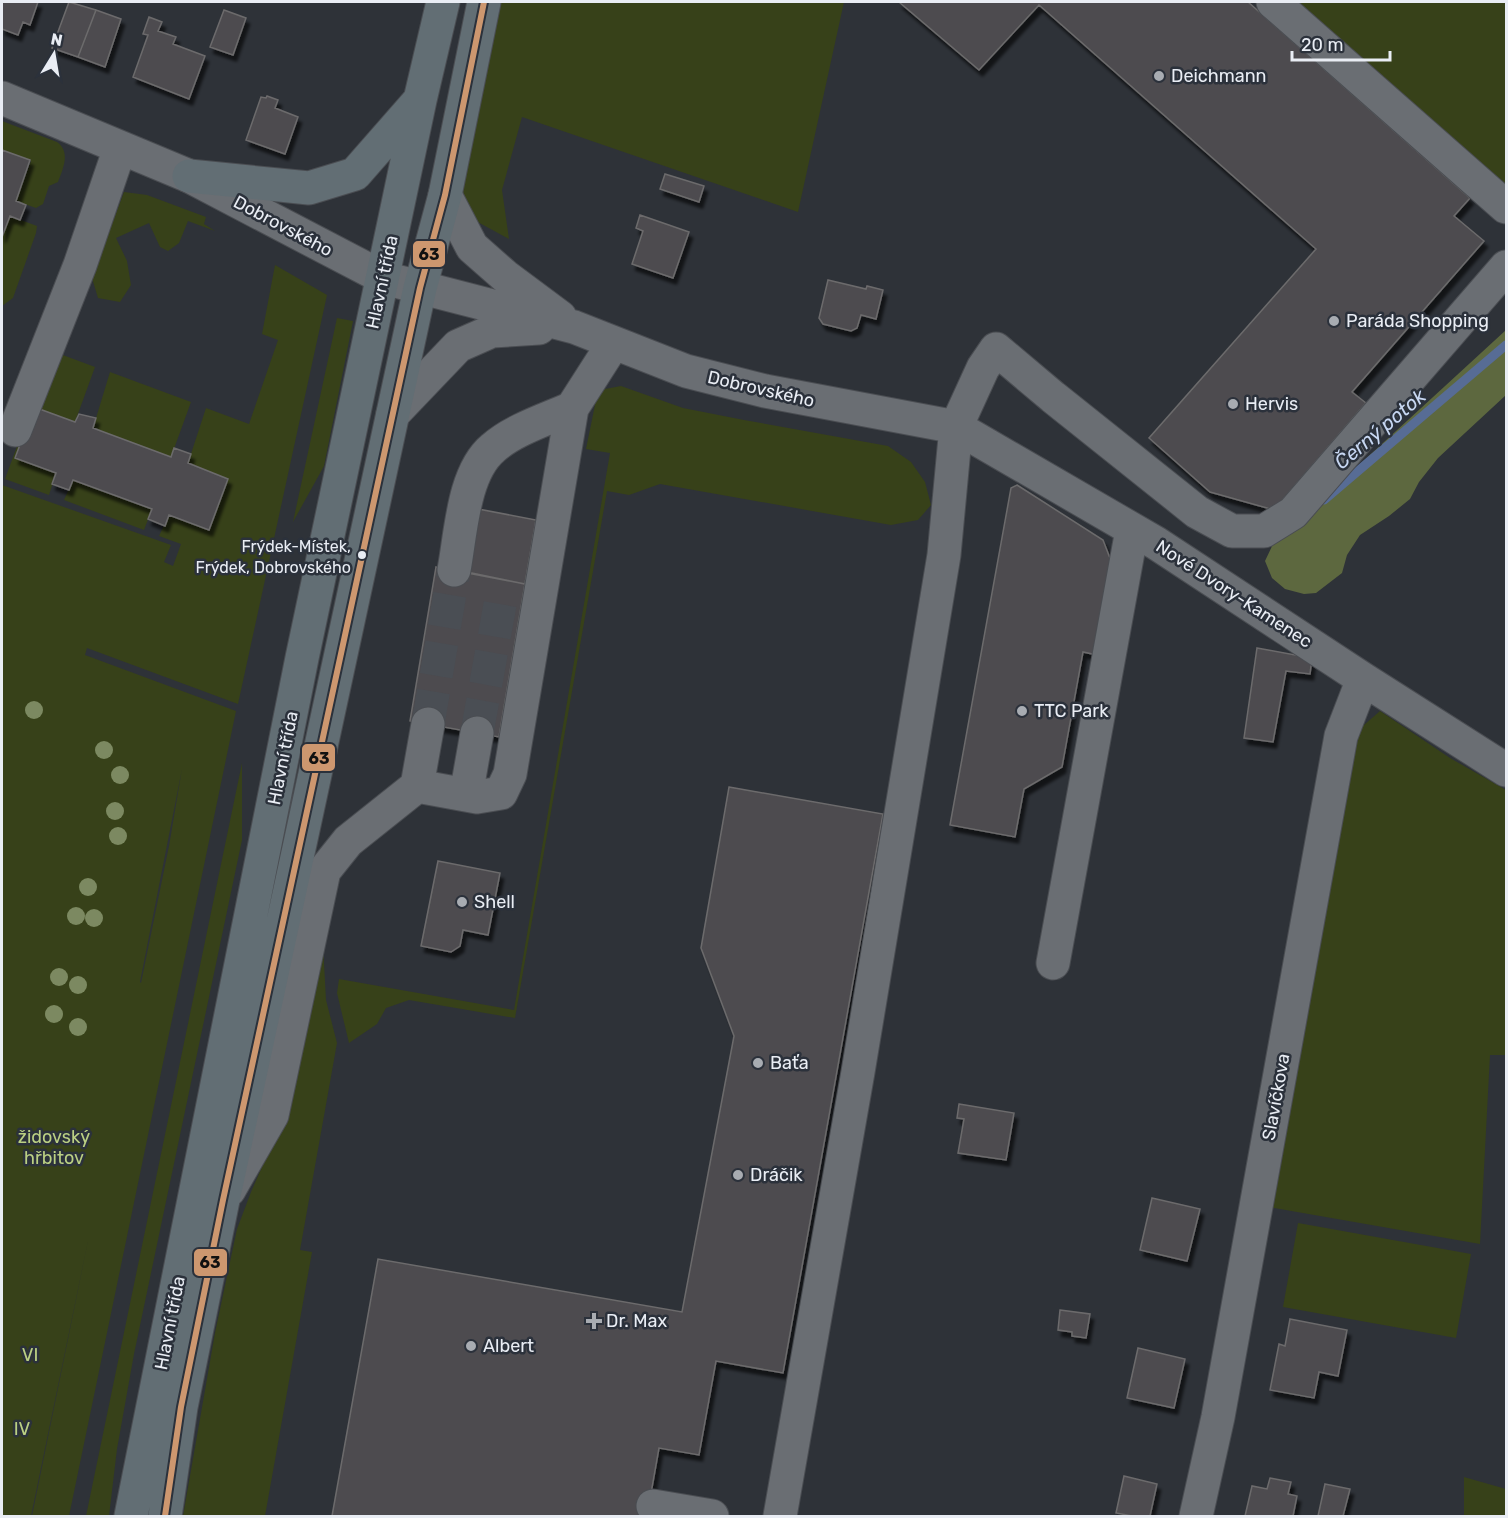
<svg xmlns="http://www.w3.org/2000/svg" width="1508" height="1518" viewBox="0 0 1508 1518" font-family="Rubik,sans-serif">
<defs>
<filter id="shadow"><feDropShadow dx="3.5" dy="6" stdDeviation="1.5" flood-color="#0009"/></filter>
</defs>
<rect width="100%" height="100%" fill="#2e3238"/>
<!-- green -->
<path fill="#374119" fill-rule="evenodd" d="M 501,2 L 844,2 L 798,212 L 522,117 L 502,190 L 509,239 L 474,220 L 461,189 Z
M 1298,2 L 1506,2 L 1506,186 Z
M 2,121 L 57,142 C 71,152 63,169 58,182 L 49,186 L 43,204 L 36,208 L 16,201 L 31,161 L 2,150 Z
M 124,192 L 147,195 L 206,217 L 204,224 L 215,231 L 188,221 L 179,243 L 168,251 L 160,247 L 149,223 L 116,238 L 127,261 L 131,285 L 120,302 L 98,298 L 92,278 Z
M 10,216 L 37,226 L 36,233 L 13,298 L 2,306 L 2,238 Z
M 275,265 L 327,295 L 238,704 L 87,648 L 85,655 L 236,711 L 69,1516 L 32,1516 L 89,1236 L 31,1516 L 2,1516 L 2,485 L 171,545 L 164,562 L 173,566 L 181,544 L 159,536 L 169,515 L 227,479 L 188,463 L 206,408 L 249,424 L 278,340 L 262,334 ZM 182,769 L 169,846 L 141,983 L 140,982 Z
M 337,318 L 353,321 L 324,466 L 293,522 Z
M 52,351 L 95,367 L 75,422 L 34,408 L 16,458 L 56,473 L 49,495 L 5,479 Z
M 110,372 L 191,402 L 171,457 L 93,428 Z
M 621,386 L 683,408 L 744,420 L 888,446 L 911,462 L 925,482 L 931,505 L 918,520 L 891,525 L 660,484 L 629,495 L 607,491 L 515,1018 L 409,1000 L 386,1008 L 377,1024 L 349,1043 L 337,993 L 339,979 L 514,1010 L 610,453 L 586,449 L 597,395 L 605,389 Z
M 73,480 L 152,509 L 144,530 L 64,500 Z
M 1380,711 L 1450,758 L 1506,790 L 1506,1055 L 1490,1055 L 1480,1244 L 1263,1206 L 1356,732 Z
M 242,763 L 242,840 L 134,1354 L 117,1449 L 109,1516 L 86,1516 Z
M 322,926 L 326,1000 L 337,1043 L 300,1250 L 312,1252 L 265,1516 L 183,1516 L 215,1333 L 237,1229 L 251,1192 L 269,1151 Z
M 1298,1223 L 1471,1254 L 1456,1338 L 1283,1307 Z
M 1464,1477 L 1506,1489 L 1506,1516 L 1464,1516 Z"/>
<!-- forest -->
<path fill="#5d683f" d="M 1506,330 L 1506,395 L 1438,458 L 1419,482 L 1410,499 L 1389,516 L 1360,535 L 1347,555 L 1342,573 L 1316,593 L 1304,594 L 1285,589 L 1272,578 L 1265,561 L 1273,544 Z"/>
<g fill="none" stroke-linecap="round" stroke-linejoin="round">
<!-- stream -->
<path stroke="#576c95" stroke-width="9" d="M 1324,500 L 1506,345"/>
</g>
<!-- building -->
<path fill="#4d4c4f" stroke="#6c6b6c" stroke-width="1.5" filter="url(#shadow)" d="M 2,2 L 38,2 L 30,25 L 23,22 L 18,35 L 2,29 Z
M 69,2 L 96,10 L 78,57 L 52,48 Z
M 899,2 L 1248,2 L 1470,198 L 1454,216 L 1484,241 L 1352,392 L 1366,403 L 1274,510 L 1210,492 L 1149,438 L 1316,249 L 1039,5 L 979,70 Z
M 96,10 L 121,19 L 105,67 L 78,57 Z
M 224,10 L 246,18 L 233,55 L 210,47 Z
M 149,17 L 162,22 L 158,31 L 176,37 L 173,44 L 205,56 L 189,99 L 133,77 L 148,35 L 143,34 Z
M 267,96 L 278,100 L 275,108 L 298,117 L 285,154 L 246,140 L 261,97 L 266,98 Z
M 2,150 L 30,160 L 16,201 L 26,205 L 20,220 L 10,216 L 2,237 Z
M 665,174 L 704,186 L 699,202 L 660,189 Z
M 640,215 L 689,232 L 673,278 L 632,264 L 643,231 L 636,228 Z
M 828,280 L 866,289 L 867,286 L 883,290 L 876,319 L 861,315 L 857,328 L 851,331 L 823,324 L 819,318 Z
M 34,407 L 75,422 L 79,414 L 96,418 L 93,428 L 171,457 L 174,448 L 191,454 L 188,463 L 228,479 L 209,530 L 169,515 L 165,526 L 148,519 L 152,509 L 73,480 L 69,490 L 52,484 L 56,473 L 15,458 Z
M 1017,485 L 1103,540 L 1113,566 L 1097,655 L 1083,652 L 1062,767 L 1024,789 L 1015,837 L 950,825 L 1011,488 Z
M 473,508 L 536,520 L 525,584 L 462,571 Z
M 436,567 L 525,584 L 499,737 L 410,721 Z
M 1257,648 L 1312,658 L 1310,674 L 1286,671 L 1273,742 L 1244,738 Z
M 729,787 L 883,814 L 783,1373 L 716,1361 L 699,1455 L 659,1448 L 647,1516 L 332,1516 L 378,1259 L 682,1312 L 734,1036 L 701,948 Z
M 438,861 L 500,873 L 488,935 L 463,930 L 460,946 L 451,952 L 421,946 Z
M 959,1104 L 1014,1113 L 1006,1160 L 958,1153 L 964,1119 L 957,1118 Z
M 1152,1198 L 1200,1209 L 1187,1261 L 1140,1250 Z
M 1060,1310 L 1090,1314 L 1086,1338 L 1072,1336 L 1072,1332 L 1058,1330 Z
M 1290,1319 L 1347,1330 L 1338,1376 L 1319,1372 L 1314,1398 L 1270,1390 L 1279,1344 L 1285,1346 Z
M 1138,1348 L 1185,1359 L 1174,1408 L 1127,1398 Z
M 1124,1476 L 1157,1484 L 1150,1516 L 1132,1516 L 1116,1513 Z
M 1270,1478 L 1291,1482 L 1288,1494 L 1297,1496 L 1293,1516 L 1245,1516 L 1252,1486 L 1267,1489 Z
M 1325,1484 L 1350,1489 L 1343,1516 L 1318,1516 Z"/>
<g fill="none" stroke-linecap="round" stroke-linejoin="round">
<!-- minor-tunnel -->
<path stroke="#4a4e54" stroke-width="33" stroke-dasharray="33 16" stroke-linecap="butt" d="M 428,724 L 454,570
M 477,733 L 501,599"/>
<defs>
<path id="minor" d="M 1273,2 L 1506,207
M 2,98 L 189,176 L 384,278 L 574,327 L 686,371 L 765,391 L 956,427 L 1156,543 L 1363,679 L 1506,770
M 445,195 L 472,247 L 505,276 L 560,317
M 393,414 L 458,346 L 492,331 L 539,328
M 15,430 L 80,265 L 120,148
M 454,570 C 461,533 463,473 493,448 C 513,430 547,419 572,408
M 417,786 L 477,797 L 501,793 L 510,774 L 572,408 L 613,344
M 466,795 L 477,733
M 1053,963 L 1132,530
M 229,1190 L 272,1115 L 324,871 L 348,841 L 417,786 L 428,724
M 653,1506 L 712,1516
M 780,1516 L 858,1072 L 944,555 L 956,427 L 983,368 L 996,349 L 1053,397 L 1197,512 L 1232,531 L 1264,531 L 1293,513 L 1506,267
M 1196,1516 L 1218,1417 L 1341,736 L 1363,679"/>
<path id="major" d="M 189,176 L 309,188 L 355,174 L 419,101
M 131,1516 L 302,658 L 420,100 L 443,2
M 165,1516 L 181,1407 L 223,1200 L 420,288 L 445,195 L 484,2"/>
</defs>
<!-- minor casing -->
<use href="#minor" stroke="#4a4d52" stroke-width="35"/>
<!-- major casing -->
<use href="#major" stroke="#4a4d52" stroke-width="35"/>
<!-- minor -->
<use href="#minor" stroke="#6a6e73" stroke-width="33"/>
<!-- major -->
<use href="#major" stroke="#626e74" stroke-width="33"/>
<defs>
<path id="bus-1" d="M 165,1516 L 181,1407 L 223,1200 L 420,288 L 445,195 L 484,2"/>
</defs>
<!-- bus-1 casing -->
<use href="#bus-1" stroke="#2b313b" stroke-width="10"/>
<!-- bus-1 -->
<use href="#bus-1" stroke="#cd976f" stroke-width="6"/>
</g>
<!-- trees -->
<g fill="#7c8961">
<circle cx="34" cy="710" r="9"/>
<circle cx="104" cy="750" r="9"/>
<circle cx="120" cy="775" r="9"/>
<circle cx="115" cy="811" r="9"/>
<circle cx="118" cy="836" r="9"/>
<circle cx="88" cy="887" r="9"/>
<circle cx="76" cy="916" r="9"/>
<circle cx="94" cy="918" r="9"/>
<circle cx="59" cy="977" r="9"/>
<circle cx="78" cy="985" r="9"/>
<circle cx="54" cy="1014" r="9"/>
<circle cx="78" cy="1027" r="9"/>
</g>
<!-- markers -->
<g fill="#a8acb2" stroke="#2b313b" stroke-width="2">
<circle cx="1159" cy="76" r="6"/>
<circle cx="1334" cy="321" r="6"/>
<circle cx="1233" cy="404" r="6"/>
<circle cx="1022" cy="711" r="6"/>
<circle cx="462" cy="902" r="6"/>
<circle cx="758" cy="1063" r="6"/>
<circle cx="738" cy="1175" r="6"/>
<path d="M591 1312h6v6h6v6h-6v6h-6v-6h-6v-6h6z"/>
<circle cx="471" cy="1346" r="6"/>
</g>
<circle fill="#e9edf4" stroke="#2b313b" stroke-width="2" cx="362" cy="555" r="5"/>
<g text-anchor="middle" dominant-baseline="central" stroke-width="5" stroke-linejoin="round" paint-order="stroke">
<!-- bus labels -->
<g font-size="16" fill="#e9edf4" stroke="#2b313b" text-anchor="end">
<text x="351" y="546">Frýdek-Místek,<tspan x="351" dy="21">Frýdek, Dobrovského</tspan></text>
</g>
<!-- poi labels -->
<g font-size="18" fill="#e9edf4" stroke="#2b313b" text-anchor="start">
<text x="1171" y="76">Deichmann</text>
<text x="1346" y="321">Paráda Shopping</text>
<text x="1245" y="404">Hervis</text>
<text x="1034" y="711">TTC Park</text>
<text x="474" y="902">Shell</text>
<text x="770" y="1063">Baťa</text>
<text x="750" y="1175">Dráčik</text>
<text x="606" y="1321">Dr. Max</text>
<text x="483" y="1346">Albert</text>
</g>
<!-- street labels -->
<g font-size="18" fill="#e9edf4" stroke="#2b313b">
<text transform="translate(283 226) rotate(28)">Dobrovského</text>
<text transform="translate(382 282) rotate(-78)">Hlavní třída</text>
<text transform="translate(761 389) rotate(13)">Dobrovského</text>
<text transform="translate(1234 594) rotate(33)">Nové Dvory-Kamenec</text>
<text transform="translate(283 758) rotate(-79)">Hlavní třída</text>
<text transform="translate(1276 1097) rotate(-80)">Slavíčkova</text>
<text transform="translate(170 1323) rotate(-79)">Hlavní třída</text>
</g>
<!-- park labels -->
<g font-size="18" fill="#bbd083" stroke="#2b313b">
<text x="54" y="1137">židovský<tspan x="54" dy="21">hřbitov</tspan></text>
<text x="30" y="1355">VI</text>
<text x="22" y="1429">IV</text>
</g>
<!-- water labels -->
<g font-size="20" font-style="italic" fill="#c7d7f2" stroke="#2b313b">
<text transform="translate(1380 429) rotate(-40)">Černý potok</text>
</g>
</g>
<g stroke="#2b313b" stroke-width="2">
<rect x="412" y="240" width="34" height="28" rx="6" fill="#cd976f"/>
<rect x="301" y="743" width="35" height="29" rx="6" fill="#cd976f"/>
<rect x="193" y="1248" width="35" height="29" rx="6" fill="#cd976f"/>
</g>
<g font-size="16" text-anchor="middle" font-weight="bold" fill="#111">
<text x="429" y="260">63</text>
<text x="319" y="764">63</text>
<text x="210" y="1268">63</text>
</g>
<!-- border -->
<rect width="1508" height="1518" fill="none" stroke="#e9edf4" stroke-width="6"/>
<!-- north arrow -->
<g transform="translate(54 54) rotate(11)" stroke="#2b313b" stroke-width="4.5" paint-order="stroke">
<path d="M0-4.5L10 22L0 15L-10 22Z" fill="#e9edf4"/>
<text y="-9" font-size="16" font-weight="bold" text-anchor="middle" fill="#e9edf4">N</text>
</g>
<!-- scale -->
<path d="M1292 51v9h98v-9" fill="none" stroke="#e9edf4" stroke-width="3"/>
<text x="1301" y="51" font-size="18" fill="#e9edf4" stroke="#2b313b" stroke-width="4.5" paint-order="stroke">20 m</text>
</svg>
